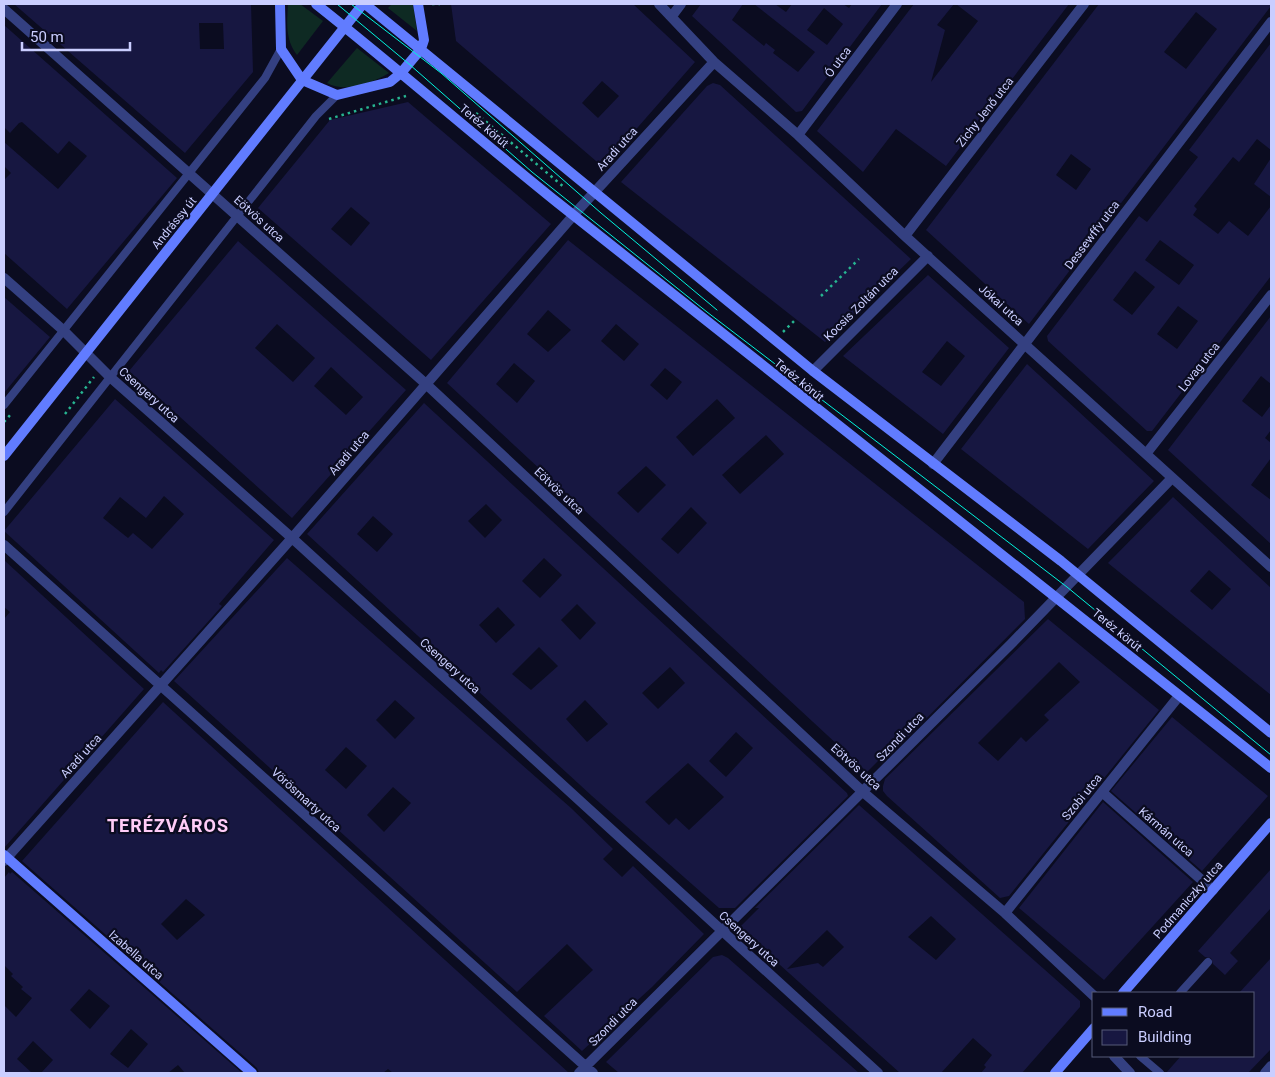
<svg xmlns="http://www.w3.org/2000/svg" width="1275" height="1077" viewBox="0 0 1275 1077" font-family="Roboto,sans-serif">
<rect width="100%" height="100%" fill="#0b0c20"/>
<!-- green -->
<path fill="#0e2a23" d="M 288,4 L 300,4 L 323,21 L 297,55 C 285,39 287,23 288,4 Z
M 392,4 L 413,4 L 417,31 L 388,8 Z
M 357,48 L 389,73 C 372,83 346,93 327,83 Z"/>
<!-- building -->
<path fill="#171741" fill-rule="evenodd" d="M 14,4 L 251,4 L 253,72 L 185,153 ZM 199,23 L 223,23 L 224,49 L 200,49 Z
M 451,4 L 633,4 L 695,62 L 603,167 L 456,41 ZM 602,81 L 619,96 L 598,118 L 582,103 Z
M 701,4 L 743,4 L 732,20 L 764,46 L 766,43 L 775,50 L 773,53 L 798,72 L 815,52 L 754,4 L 775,4 L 786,12 L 792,4 L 843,4 L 849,8 L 852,4 L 882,4 L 802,111 L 796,112 L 692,16 ZM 824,8 L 843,24 L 827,45 L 807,30 Z
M 914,4 L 954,4 L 937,25 L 945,30 L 931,82 L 978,21 L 956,4 L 1069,4 L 946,166 L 896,129 L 863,172 L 817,131 Z
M 1099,4 L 1271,4 L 1271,6 L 1029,324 L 926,230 ZM 1196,12 L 1217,29 L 1186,69 L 1164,52 ZM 1071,154 L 1091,169 L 1076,190 L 1056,175 Z
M 4,25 L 177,178 L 67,309 L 4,253 L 4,180 L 11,173 L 4,166 L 4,142 L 58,189 L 87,156 L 69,141 L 58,154 L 22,122 L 19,123 L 10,133 L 4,127 Z
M 1271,43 L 1271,150 L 1257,139 L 1239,162 L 1233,157 L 1194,206 L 1197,209 L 1193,215 L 1218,234 L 1229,221 L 1248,236 L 1271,206 L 1271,276 L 1152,431 L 1147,431 L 1048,341 L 1047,336 L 1139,216 L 1147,222 L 1198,157 L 1189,150 ZM 1160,240 L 1194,265 L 1179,285 L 1145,260 ZM 1135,271 L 1155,287 L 1132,315 L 1113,300 ZM 1178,306 L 1198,321 L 1177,349 L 1157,334 Z
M 713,83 L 720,85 L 911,259 L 825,342 L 621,182 L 707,86 Z
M 408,102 L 551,224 L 431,360 L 258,208 L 330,120 ZM 351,207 L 370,223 L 351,246 L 331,229 Z
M 1271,158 L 1271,197 L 1254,184 Z
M 568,240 L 1024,602 L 1025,619 L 894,751 L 896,743 L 867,772 L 447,383 ZM 548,310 L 571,330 L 548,352 L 527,334 ZM 616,324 L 639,344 L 624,361 L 601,341 ZM 514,363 L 535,381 L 517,403 L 496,384 ZM 665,368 L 682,382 L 667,400 L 650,385 ZM 717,399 L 735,418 L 693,456 L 676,437 ZM 766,435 L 784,454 L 740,494 L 722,475 ZM 646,466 L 666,485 L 638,513 L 617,493 ZM 691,507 L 707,523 L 678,554 L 661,539 Z
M 238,241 L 406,390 L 292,518 L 129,371 ZM 277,324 L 315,358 L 293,382 L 255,348 ZM 331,367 L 363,397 L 346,415 L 314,386 Z
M 928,275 L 1009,348 L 943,434 L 843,356 ZM 947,341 L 965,356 L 941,386 L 922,372 Z
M 4,297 L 50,337 L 4,393 Z
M 1271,316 L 1271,384 L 1261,376 L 1242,401 L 1262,417 L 1271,405 L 1271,430 L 1265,438 L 1271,443 L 1271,458 L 1251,485 L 1271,500 L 1271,544 L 1168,450 Z
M 1027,364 L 1154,481 L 1088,549 L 961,449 Z
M 115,399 L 274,540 L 219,604 L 222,606 L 163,672 L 161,670 L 159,673 L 4,531 ZM 164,496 L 184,514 L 152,549 L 133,533 L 128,538 L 103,518 L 120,497 L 146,518 Z
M 424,403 L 847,793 L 848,796 L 735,908 L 719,908 L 592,796 L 307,534 ZM 486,504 L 502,520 L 485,538 L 468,521 ZM 373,516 L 393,534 L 377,552 L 357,534 ZM 544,558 L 562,575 L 540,598 L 522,581 ZM 577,604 L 596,623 L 580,640 L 561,620 ZM 498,607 L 515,625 L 496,643 L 479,625 ZM 539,647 L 558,666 L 531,690 L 512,674 ZM 670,667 L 685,683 L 658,709 L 642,693 ZM 585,700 L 608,724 L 587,742 L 566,719 ZM 736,732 L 753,748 L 726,777 L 709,761 ZM 688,763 L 724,797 L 689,830 L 676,818 L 669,825 L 645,802 Z
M 1173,497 L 1271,588 L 1271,695 L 1108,563 ZM 1209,570 L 1231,589 L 1212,610 L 1190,591 Z
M 287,558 L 571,808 L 613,849 L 603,859 L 622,877 L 633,866 L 704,934 L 652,987 L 582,1051 L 544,1016 L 593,970 L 567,944 L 517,992 L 174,681 ZM 395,700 L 415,718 L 395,739 L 376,720 ZM 346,747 L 367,766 L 346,789 L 325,770 ZM 393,787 L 411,803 L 384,832 L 367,815 Z
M 4,560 L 144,689 L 4,848 L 4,619 L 10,612 L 4,607 Z
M 1048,619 L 1159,710 L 1009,896 L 1000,898 L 887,796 L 883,791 L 883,786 L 885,779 ZM 1059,662 L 1080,682 L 1044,715 L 1049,720 L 1026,742 L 1021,737 L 998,761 L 978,743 Z
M 163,702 L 445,960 L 569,1073 L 393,1073 L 388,1069 L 383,1073 L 259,1073 L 257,1068 L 22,861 ZM 186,899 L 205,915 L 177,940 L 161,924 Z
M 1172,717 L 1268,796 L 1202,871 L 1111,791 Z
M 1103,802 L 1193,882 L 1104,980 L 1019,908 Z
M 859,805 L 1080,1001 L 1080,1007 L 1022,1073 L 981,1073 L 986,1067 L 984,1065 L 992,1055 L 973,1038 L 941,1073 L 900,1073 L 739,928 L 759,908 L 755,908 ZM 931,916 L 956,939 L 936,960 L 908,937 ZM 827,930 L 844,947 L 823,967 L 818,963 L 787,969 Z
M 1271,869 L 1271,908 L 1230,953 L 1238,961 L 1225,975 L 1213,964 L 1211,958 L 1205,957 L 1198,951 Z
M 9,872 L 10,874 L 12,872 L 242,1073 L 185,1073 L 178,1065 L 168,1073 L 41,1073 L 53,1060 L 33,1041 L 17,1059 L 32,1073 L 4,1073 L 4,1005 L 16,1017 L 32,998 L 21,989 L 23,987 L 11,976 L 13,974 L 4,965 L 4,878 ZM 89,989 L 110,1006 L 90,1029 L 70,1010 ZM 131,1029 L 148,1044 L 128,1068 L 110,1054 Z
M 722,955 L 728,958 L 859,1073 L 619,1073 L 606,1062 L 713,957 Z
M 1271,958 L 1271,1049 L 1248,1073 L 1166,1073 L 1181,1056 L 1254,1056 L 1254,993 L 1239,993 Z"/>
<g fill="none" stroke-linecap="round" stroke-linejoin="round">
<!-- path -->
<path stroke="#27b591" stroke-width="2.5" stroke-dasharray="2.5 4" stroke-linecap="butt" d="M 432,4 L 440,4
M 476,113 L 565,188
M 329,119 L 406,96
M 821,296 L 859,259
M 783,332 L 796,319
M 65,414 L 94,377
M 4,422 L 11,414"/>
<!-- lane -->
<path stroke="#344081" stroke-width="8" d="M 4,405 L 265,78 L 281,49
M 4,512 L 316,116 L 337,95
M 1180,993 L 1208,962
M 1140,1056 L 1160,1073"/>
<!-- street -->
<path stroke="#344081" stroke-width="10" d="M 659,4 L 714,62 L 798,135 L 905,236 L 1271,567
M 4,9 L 426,384 L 863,792 L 1005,913 L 1094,996
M 672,16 L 681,4
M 798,135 L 897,4
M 905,236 L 1084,4
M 4,278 L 63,330 L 110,377 L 292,538 L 878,1073
M 813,371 L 928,256
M 1146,454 L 1271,295
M 933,464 L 1271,22
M 4,545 L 593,1073
M 1102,792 L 1213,890
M 4,861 L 292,538 L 579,209 L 714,62
M 1005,913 L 1179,696
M 1114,1056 L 1130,1073
M 579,1073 L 1011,644 L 1172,478
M 1265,1073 L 1271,1066"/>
<!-- secondary -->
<path stroke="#617cff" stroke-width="10" d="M 280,4 L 281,49 L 302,80 L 337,95 L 390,82 L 401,73 L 421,49 L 424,40 L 418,4
M 316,4 C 398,69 477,138 558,203 C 795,393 1033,581 1271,768
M 365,4 L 813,371 L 1061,561 L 1271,733
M 4,456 L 363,4
M 4,855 L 252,1073
M 1123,993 L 1271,823
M 1055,1073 L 1094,1028"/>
<!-- tram -->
<path stroke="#00f5dd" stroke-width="1" d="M 337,4 L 409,64 L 532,172 L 707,312 L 1067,587 L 1271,755
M 351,4 L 441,73 L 601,213 L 717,310"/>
</g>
<g text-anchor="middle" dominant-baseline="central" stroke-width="4.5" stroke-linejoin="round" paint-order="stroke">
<!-- street labels -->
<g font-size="12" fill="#caceff" stroke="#0b0c20">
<text transform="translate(838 62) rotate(-53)">Ó utca</text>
<text transform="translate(985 112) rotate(-52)">Zichy Jenő utca</text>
<text transform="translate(484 126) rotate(40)">Teréz körút</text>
<text transform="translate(617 149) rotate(-48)">Aradi utca</text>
<text transform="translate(259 219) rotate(42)">Eötvös utca</text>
<text transform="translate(174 223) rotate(-51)">Andrássy út</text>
<text transform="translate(1092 235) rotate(-53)">Dessewffy utca</text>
<text transform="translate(861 304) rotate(-45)">Kocsis Zoltán utca</text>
<text transform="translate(1001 305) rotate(42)">Jókai utca</text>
<text transform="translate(1199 367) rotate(-52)">Lovag utca</text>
<text transform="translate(799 380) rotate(39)">Teréz körút</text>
<text transform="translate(149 395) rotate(42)">Csengery utca</text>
<text transform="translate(349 453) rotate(-49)">Aradi utca</text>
<text transform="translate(559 491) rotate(43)">Eötvös utca</text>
<text transform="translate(1117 630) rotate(39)">Teréz körút</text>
<text transform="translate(450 666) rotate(42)">Csengery utca</text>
<text transform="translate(900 737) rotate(-46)">Szondi utca</text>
<text transform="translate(81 756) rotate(-48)">Aradi utca</text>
<text transform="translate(856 767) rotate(42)">Eötvös utca</text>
<text transform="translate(1082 797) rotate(-51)">Szobi utca</text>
<text transform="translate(306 800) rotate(42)">Vörösmarty utca</text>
<text transform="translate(1166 832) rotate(41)">Kármán utca</text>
<text transform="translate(1188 900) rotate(-49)">Podmaniczky utca</text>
<text transform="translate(749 939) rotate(42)">Csengery utca</text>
<text transform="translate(136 955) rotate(41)">Izabella utca</text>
<text transform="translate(613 1022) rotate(-45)">Szondi utca</text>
</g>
<!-- district labels -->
<g font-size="18" font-weight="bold" letter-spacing="1" fill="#ffccf7" stroke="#0b0c20">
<text x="168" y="825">TERÉZVÁROS</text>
</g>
</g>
<!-- border -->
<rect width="1275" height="1077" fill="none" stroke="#caceff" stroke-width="10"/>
<!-- legend -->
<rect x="1092" y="992" width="162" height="65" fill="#0b0c20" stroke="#575a79"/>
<rect x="1102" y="1008" width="25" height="8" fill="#617cff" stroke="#575a79"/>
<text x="1138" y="1017" font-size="15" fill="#caceff">Road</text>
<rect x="1102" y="1030" width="25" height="15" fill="#171741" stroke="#575a79"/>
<text x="1138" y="1042" font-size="15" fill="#caceff">Building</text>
<!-- scale -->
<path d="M22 42v8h108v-8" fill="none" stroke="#caceff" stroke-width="2.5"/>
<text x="30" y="42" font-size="15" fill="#caceff" stroke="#0b0c20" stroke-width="4" paint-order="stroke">50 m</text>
</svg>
